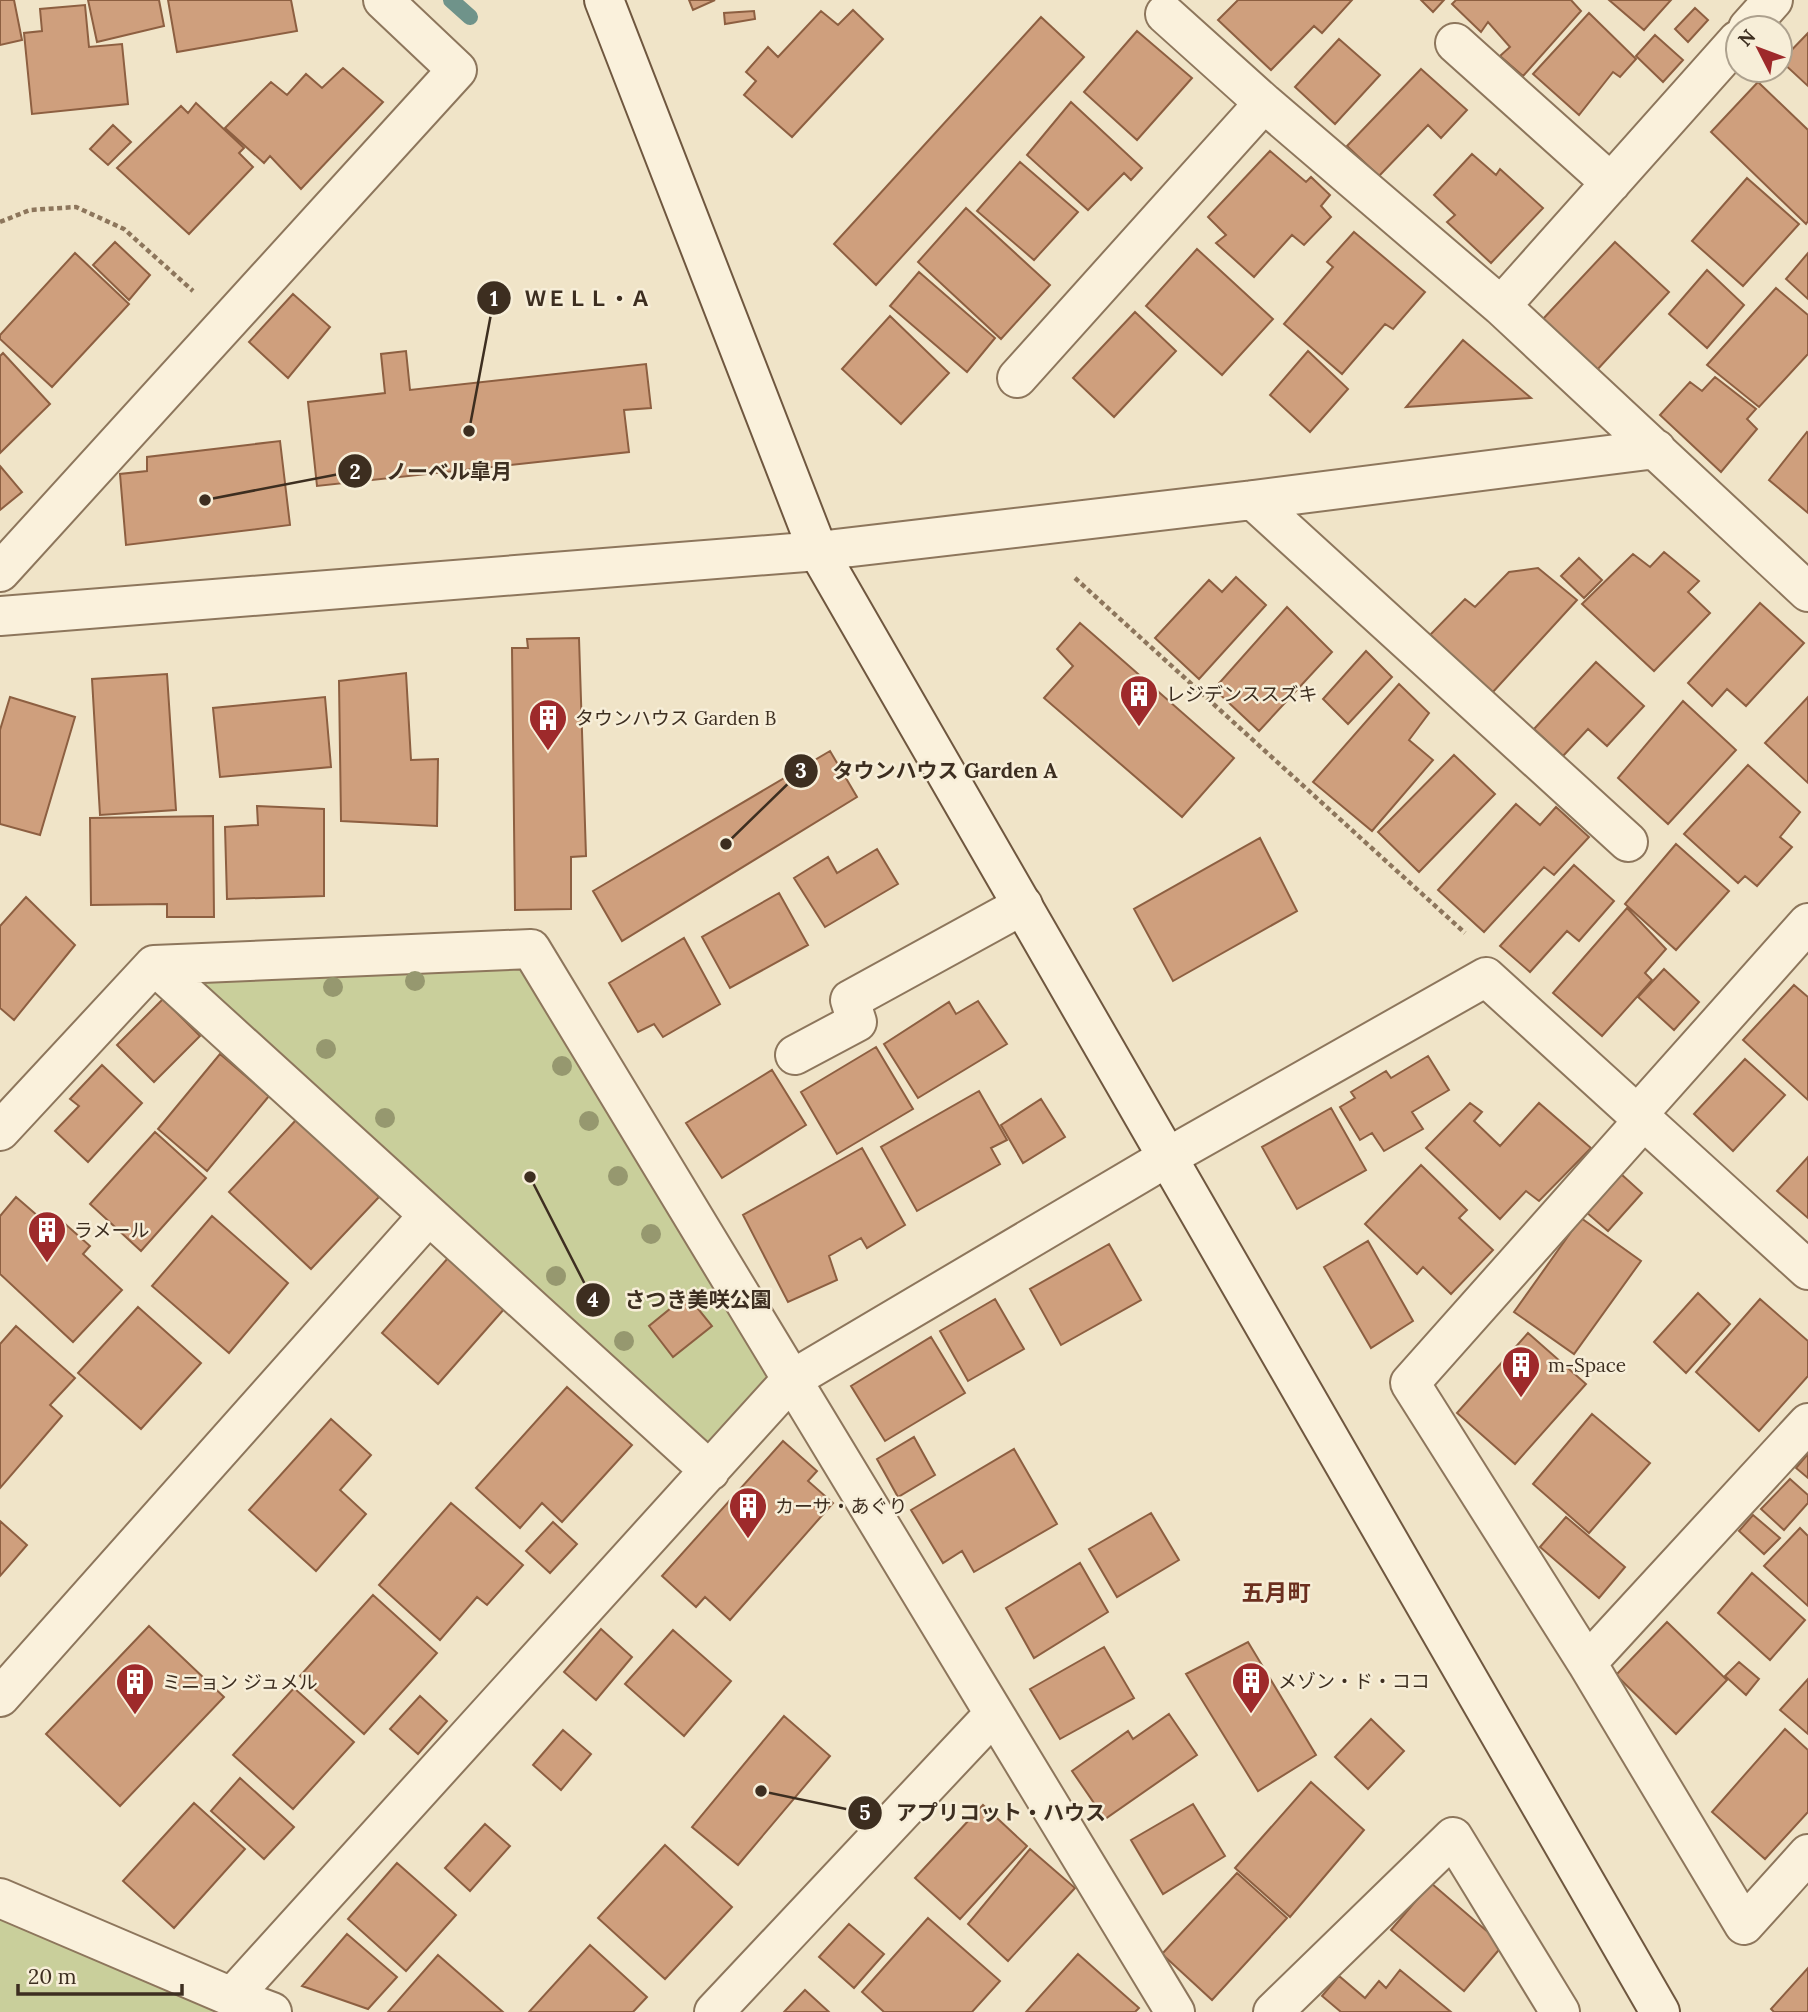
<svg xmlns="http://www.w3.org/2000/svg" width="1808" height="2012" viewBox="0 0 1808 2012" font-family="Lora,'Noto Sans JP',serif">
<rect width="100%" height="100%" fill="#f0e4c8"/>
<!-- green -->
<path fill="#c9cf9b" d="M 523,964 L 773,1376 L 708,1451 L 190,978 Z
M 0,1917 L 228,2012 L 0,2012 Z"/>
<g fill="none" stroke-linecap="round" stroke-linejoin="round">
<!-- stream -->
<path stroke="#6f938a" stroke-width="16" d="M 451,0 L 470,17"/>
</g>
<!-- building -->
<path fill="#cf9f7d" stroke="#8d5f41" stroke-width="2" d="M 0,0 L 14,0 L 22,40 L 0,45 Z
M 88,0 L 159,0 L 164,26 L 97,42 Z
M 168,0 L 291,0 L 297,31 L 177,52 Z
M 689,0 L 715,0 L 693,10 Z
M 1238,0 L 1352,0 L 1322,33 L 1314,26 L 1271,70 L 1218,20 Z
M 1421,0 L 1444,0 L 1433,12 Z
M 1456,0 L 1571,0 L 1581,11 L 1523,76 L 1500,56 L 1510,47 L 1488,22 L 1481,32 L 1452,4 Z
M 1609,0 L 1671,0 L 1644,30 Z
M 85,5 L 89,47 L 122,44 L 128,104 L 32,114 L 24,33 L 42,31 L 40,9 Z
M 1695,8 L 1708,20 L 1688,42 L 1675,29 Z
M 853,10 L 883,39 L 792,137 L 744,95 L 756,81 L 746,72 L 768,47 L 778,57 L 821,11 L 838,25 Z
M 754,11 L 755,19 L 725,24 L 724,13 Z
M 1589,13 L 1636,59 L 1620,77 L 1613,72 L 1579,115 L 1533,74 Z
M 1041,17 L 1084,57 L 876,285 L 834,244 Z
M 1137,31 L 1192,78 L 1137,140 L 1084,92 Z
M 1808,33 L 1808,86 L 1781,61 Z
M 1655,35 L 1683,60 L 1663,82 L 1636,56 Z
M 1339,39 L 1380,75 L 1335,124 L 1295,87 Z
M 343,68 L 383,102 L 301,189 L 270,156 L 264,163 L 225,128 L 271,82 L 287,95 L 306,74 L 322,88 Z
M 1421,69 L 1467,110 L 1441,138 L 1428,125 L 1379,176 L 1347,146 Z
M 1758,82 L 1808,130 L 1808,221 L 1806,224 L 1711,132 Z
M 1071,102 L 1142,168 L 1131,180 L 1124,173 L 1088,210 L 1027,155 Z
M 196,103 L 244,148 L 239,153 L 253,167 L 189,234 L 117,168 L 181,106 L 188,113 Z
M 113,125 L 131,142 L 108,165 L 90,149 Z
M 1270,151 L 1306,182 L 1311,177 L 1330,195 L 1321,206 L 1331,217 L 1304,245 L 1292,235 L 1254,277 L 1216,243 L 1226,235 L 1208,217 Z
M 1472,154 L 1496,175 L 1500,169 L 1543,208 L 1491,263 L 1447,222 L 1455,215 L 1434,195 Z
M 1020,162 L 1078,212 L 1034,260 L 977,211 Z
M 1747,178 L 1799,224 L 1743,286 L 1692,241 Z
M 966,208 L 1050,285 L 1001,339 L 918,262 Z
M 1354,232 L 1425,292 L 1393,329 L 1385,324 L 1342,374 L 1284,324 L 1333,267 L 1327,262 Z
M 115,242 L 150,275 L 129,300 L 93,265 Z
M 1615,242 L 1669,292 L 1596,371 L 1542,320 Z
M 1197,249 L 1273,319 L 1222,375 L 1146,306 Z
M 75,253 L 129,304 L 52,387 L 0,339 L 0,335 Z
M 1808,253 L 1808,299 L 1786,279 Z
M 1707,270 L 1744,305 L 1707,348 L 1669,314 Z
M 919,272 L 995,338 L 967,372 L 890,306 Z
M 1776,288 L 1808,315 L 1808,354 L 1759,407 L 1707,365 Z
M 293,294 L 330,327 L 288,378 L 249,342 Z
M 1135,312 L 1176,351 L 1114,417 L 1073,378 Z
M 890,316 L 949,373 L 901,424 L 842,369 Z
M 1463,340 L 1531,398 L 1406,407 Z
M 406,351 L 410,390 L 646,364 L 651,408 L 624,410 L 629,452 L 317,486 L 308,402 L 385,393 L 381,354 Z
M 1308,351 L 1348,389 L 1310,432 L 1270,395 Z
M 3,353 L 50,404 L 0,453 L 0,356 Z
M 1715,377 L 1756,409 L 1747,419 L 1757,429 L 1721,472 L 1660,415 L 1690,382 L 1702,391 Z
M 1807,432 L 1808,433 L 1808,513 L 1769,480 Z
M 280,441 L 290,525 L 126,545 L 120,474 L 147,471 L 147,457 Z
M 0,466 L 22,492 L 0,510 Z
M 1664,552 L 1699,581 L 1688,592 L 1710,613 L 1654,671 L 1582,604 L 1633,554 L 1650,567 Z
M 1579,558 L 1602,580 L 1584,598 L 1561,576 Z
M 1538,568 L 1577,600 L 1492,693 L 1430,635 L 1465,599 L 1475,607 L 1509,572 Z
M 1236,577 L 1266,605 L 1199,679 L 1155,638 L 1209,580 L 1222,592 Z
M 1760,603 L 1804,643 L 1746,706 L 1727,689 L 1712,706 L 1688,683 Z
M 1287,607 L 1332,652 L 1259,731 L 1214,689 Z
M 1080,623 L 1234,758 L 1182,817 L 1044,698 L 1073,666 L 1057,649 Z
M 579,638 L 586,856 L 571,857 L 571,909 L 515,910 L 512,648 L 528,648 L 527,639 Z
M 1366,651 L 1392,677 L 1348,724 L 1323,699 Z
M 1596,662 L 1644,706 L 1607,746 L 1588,729 L 1563,756 L 1534,729 Z
M 406,673 L 411,760 L 438,759 L 437,826 L 341,821 L 339,681 Z
M 167,674 L 176,810 L 100,815 L 92,679 Z
M 1399,684 L 1429,713 L 1409,740 L 1433,760 L 1372,831 L 1313,782 Z
M 10,697 L 75,717 L 40,835 L 0,824 L 0,730 Z
M 325,697 L 331,767 L 220,777 L 213,708 Z
M 1808,697 L 1808,783 L 1765,743 Z
M 1683,701 L 1736,750 L 1668,824 L 1618,778 Z
M 830,751 L 857,797 L 622,941 L 593,891 Z
M 1454,755 L 1495,794 L 1419,872 L 1378,832 Z
M 1748,765 L 1800,812 L 1780,837 L 1792,847 L 1757,886 L 1745,876 L 1738,883 L 1684,834 Z
M 1516,804 L 1540,825 L 1556,807 L 1589,837 L 1554,875 L 1544,867 L 1484,932 L 1438,890 Z
M 257,806 L 324,809 L 324,896 L 227,899 L 225,827 L 258,825 Z
M 213,816 L 214,917 L 167,917 L 167,904 L 91,905 L 90,818 Z
M 1260,838 L 1297,911 L 1173,981 L 1134,909 Z
M 1676,844 L 1729,891 L 1676,950 L 1625,904 Z
M 877,849 L 898,884 L 825,927 L 794,878 L 828,857 L 837,873 Z
M 1574,865 L 1614,901 L 1579,941 L 1567,931 L 1530,972 L 1500,946 Z
M 779,893 L 808,945 L 730,988 L 702,937 Z
M 26,897 L 75,945 L 14,1020 L 0,1008 L 0,926 Z
M 1627,908 L 1666,949 L 1645,973 L 1652,980 L 1602,1036 L 1553,993 Z
M 684,938 L 720,1004 L 663,1037 L 654,1024 L 638,1032 L 609,983 Z
M 1664,969 L 1699,1002 L 1674,1030 L 1638,997 Z
M 1794,985 L 1808,997 L 1808,1100 L 1743,1040 Z
M 163,999 L 200,1036 L 154,1082 L 117,1045 Z
M 978,1001 L 1007,1044 L 918,1098 L 884,1044 L 949,1002 L 956,1014 Z
M 876,1047 L 913,1109 L 837,1154 L 801,1092 Z
M 220,1054 L 269,1096 L 207,1171 L 158,1129 Z
M 1428,1056 L 1449,1090 L 1412,1112 L 1423,1129 L 1384,1151 L 1372,1133 L 1360,1140 L 1340,1107 L 1355,1098 L 1351,1092 L 1386,1071 L 1391,1078 Z
M 1745,1059 L 1785,1095 L 1733,1151 L 1694,1114 Z
M 102,1065 L 142,1103 L 88,1162 L 55,1131 L 79,1106 L 70,1099 Z
M 772,1070 L 806,1125 L 722,1178 L 686,1123 Z
M 979,1091 L 1007,1140 L 991,1148 L 1000,1164 L 917,1211 L 881,1147 Z
M 1041,1099 L 1065,1137 L 1023,1163 L 1001,1125 Z
M 1470,1103 L 1482,1112 L 1474,1121 L 1500,1146 L 1539,1103 L 1591,1148 L 1539,1201 L 1526,1191 L 1500,1219 L 1426,1148 Z
M 1331,1108 L 1366,1170 L 1297,1209 L 1262,1147 Z
M 296,1120 L 379,1197 L 311,1269 L 229,1192 Z
M 155,1132 L 206,1178 L 141,1251 L 90,1204 Z
M 862,1148 L 905,1225 L 867,1248 L 861,1238 L 829,1256 L 837,1280 L 788,1302 L 743,1215 Z
M 1808,1157 L 1808,1218 L 1777,1191 Z
M 1421,1165 L 1467,1210 L 1459,1218 L 1493,1250 L 1451,1294 L 1423,1267 L 1417,1274 L 1365,1224 Z
M 1621,1174 L 1642,1193 L 1608,1231 L 1586,1212 Z
M 16,1197 L 54,1230 L 63,1222 L 90,1246 L 83,1254 L 122,1290 L 73,1342 L 0,1274 L 0,1216 Z
M 212,1216 L 288,1283 L 229,1353 L 152,1286 Z
M 1581,1218 L 1641,1261 L 1574,1354 L 1514,1312 Z
M 1368,1241 L 1413,1321 L 1371,1348 L 1324,1267 Z
M 1109,1244 L 1141,1300 L 1061,1345 L 1030,1289 Z
M 448,1258 L 505,1308 L 438,1384 L 382,1333 Z
M 1698,1293 L 1730,1324 L 1686,1373 L 1654,1342 Z
M 687,1295 L 712,1326 L 673,1357 L 649,1326 Z
M 995,1299 L 1024,1349 L 968,1381 L 940,1331 Z
M 1760,1299 L 1808,1341 L 1808,1376 L 1759,1431 L 1696,1372 Z
M 138,1307 L 201,1363 L 141,1429 L 78,1373 Z
M 16,1326 L 75,1378 L 50,1405 L 62,1416 L 0,1488 L 0,1344 Z
M 1528,1333 L 1586,1384 L 1515,1464 L 1457,1413 Z
M 931,1337 L 965,1393 L 885,1441 L 851,1386 Z
M 567,1387 L 632,1445 L 562,1522 L 542,1503 L 520,1528 L 476,1488 Z
M 1592,1414 L 1650,1463 L 1589,1533 L 1533,1484 Z
M 331,1419 L 371,1455 L 340,1490 L 366,1514 L 316,1571 L 249,1510 Z
M 914,1437 L 935,1475 L 898,1497 L 877,1459 Z
M 783,1441 L 817,1471 L 808,1481 L 833,1503 L 730,1620 L 705,1597 L 696,1607 L 662,1576 Z
M 1014,1449 L 1057,1524 L 974,1572 L 962,1551 L 943,1563 L 911,1510 Z
M 1808,1454 L 1808,1478 L 1796,1468 Z
M 1790,1479 L 1808,1495 L 1808,1503 L 1784,1530 L 1761,1509 Z
M 451,1503 L 523,1565 L 487,1605 L 477,1597 L 440,1640 L 379,1585 Z
M 1151,1513 L 1179,1560 L 1117,1597 L 1089,1549 Z
M 1753,1515 L 1780,1538 L 1764,1554 L 1739,1531 Z
M 1566,1517 L 1625,1567 L 1599,1598 L 1540,1547 Z
M 0,1521 L 27,1545 L 0,1576 Z
M 553,1522 L 577,1544 L 550,1573 L 526,1551 Z
M 1800,1528 L 1808,1536 L 1808,1606 L 1764,1566 Z
M 1080,1563 L 1108,1612 L 1034,1658 L 1006,1608 Z
M 1752,1573 L 1805,1620 L 1770,1660 L 1718,1613 Z
M 373,1595 L 437,1653 L 364,1734 L 300,1676 Z
M 1667,1622 L 1727,1680 L 1676,1734 L 1616,1675 Z
M 149,1626 L 224,1697 L 120,1806 L 46,1734 Z
M 601,1629 L 632,1657 L 596,1700 L 564,1672 Z
M 673,1630 L 731,1681 L 684,1736 L 625,1684 Z
M 1248,1642 L 1316,1755 L 1258,1791 L 1186,1674 Z
M 1104,1647 L 1134,1698 L 1060,1739 L 1030,1689 Z
M 1739,1662 L 1759,1679 L 1746,1695 L 1725,1676 Z
M 1808,1679 L 1808,1734 L 1780,1710 Z
M 294,1688 L 354,1742 L 293,1809 L 233,1755 Z
M 420,1696 L 447,1721 L 418,1754 L 390,1729 Z
M 1169,1714 L 1197,1755 L 1105,1819 L 1072,1771 L 1128,1731 L 1133,1739 Z
M 784,1716 L 830,1756 L 738,1865 L 692,1827 Z
M 1371,1719 L 1404,1751 L 1368,1789 L 1335,1757 Z
M 1785,1729 L 1808,1750 L 1808,1812 L 1765,1859 L 1712,1812 Z
M 563,1730 L 591,1754 L 561,1790 L 533,1765 Z
M 240,1778 L 294,1827 L 264,1859 L 211,1811 Z
M 1311,1782 L 1364,1830 L 1290,1917 L 1235,1868 Z
M 194,1803 L 245,1849 L 174,1928 L 123,1881 Z
M 1193,1804 L 1225,1856 L 1163,1894 L 1131,1840 Z
M 983,1805 L 1027,1846 L 960,1919 L 915,1878 Z
M 485,1824 L 510,1846 L 470,1891 L 445,1868 Z
M 665,1845 L 732,1907 L 665,1979 L 598,1918 Z
M 1030,1849 L 1075,1888 L 1008,1961 L 968,1924 Z
M 397,1863 L 456,1915 L 406,1971 L 348,1919 Z
M 1237,1873 L 1287,1918 L 1212,2000 L 1162,1954 Z
M 1431,1883 L 1503,1945 L 1464,1991 L 1391,1930 Z
M 928,1918 L 1000,1981 L 972,2012 L 884,2012 L 862,1992 Z
M 849,1924 L 884,1954 L 854,1988 L 819,1957 Z
M 347,1934 L 397,1977 L 368,2009 L 302,1986 Z
M 590,1945 L 647,1997 L 633,2012 L 529,2012 Z
M 1078,1954 L 1139,2008 L 1135,2012 L 1026,2012 Z
M 438,1955 L 503,2012 L 388,2012 Z
M 1808,1968 L 1808,2012 L 1774,2012 L 1771,2009 Z
M 1400,1970 L 1451,2012 L 1341,2012 L 1322,1996 L 1339,1976 L 1365,1998 L 1379,1981 L 1386,1988 Z
M 805,1990 L 829,2012 L 784,2012 Z"/>
<g fill="none" stroke-linecap="round" stroke-linejoin="round">
<defs>
<path id="street" d="M 1165,14 L 1264,103 L 1501,306 L 1808,592
M 1748,28 L 1773,0
M 1455,43 L 1611,183
M 1501,306 L 1738,40
M 1017,378 L 1264,103
M 1253,500 L 1628,842
M 0,572 L 457,70 L 383,0
M 0,616 L 818,551 L 1253,500 L 1656,449
M 154,965 L 710,1471
M 795,1055 L 857,1022 L 850,1000 L 1023,905
M 1637,1115 L 1808,923
M 1643,1121 L 1410,1383 L 1587,1663 L 1744,1925 L 1808,1854
M 0,1131 L 154,965 L 531,949 L 1175,2012
M 1587,1663 L 1808,1423
M 0,1697 L 428,1216
M 0,1898 L 232,1997 L 272,2012
M 232,1997 L 791,1380 L 1168,1157 L 1486,977 L 1808,1270
M 714,2012 L 994,1714
M 1273,2012 L 1453,1837 L 1560,2012"/>
<path id="secondary" d="M 604,0 L 818,551 L 1660,2012"/>
</defs>
<!-- street casing -->
<use href="#street" stroke="#8d765c" stroke-width="42"/>
<!-- secondary casing -->
<use href="#secondary" stroke="#6f573f" stroke-width="42"/>
<!-- path -->
<path stroke="#8d765c" stroke-width="4.5" stroke-dasharray="5 3.5" stroke-linecap="butt" d="M 0,222 L 30,210 L 76,207 L 124,229 L 193,291
M 1075,578 L 1465,933"/>
<!-- street -->
<use href="#street" stroke="#faf1dc" stroke-width="38"/>
<!-- secondary -->
<use href="#secondary" stroke="#faf1dc" stroke-width="38"/>
</g>
<!-- trees -->
<g fill="#96986f">
<circle cx="415" cy="981" r="10"/>
<circle cx="333" cy="987" r="10"/>
<circle cx="326" cy="1049" r="10"/>
<circle cx="562" cy="1066" r="10"/>
<circle cx="385" cy="1118" r="10"/>
<circle cx="589" cy="1121" r="10"/>
<circle cx="618" cy="1176" r="10"/>
<circle cx="651" cy="1234" r="10"/>
<circle cx="556" cy="1276" r="10"/>
<circle cx="624" cy="1341" r="10"/>
</g>
<!-- icons -->
<defs>
<symbol id="building-pin" viewBox="-11 -11 22 30"><path d="M0 17L-7.5 6A9.5 9.5 0 1 1 7.5 6Z" fill="#9e2a2b" stroke="#f7eed8"/><path d="M-4-6H4V6H1V3H-1V6H-4ZM-2.5-4.3h1.7v1.8h-1.7ZM.8-4.3h1.7v1.8H.8ZM-2.5-1h1.7V.8h-1.7ZM.8-1h1.7V.8H.8Z" fill="#fff"/></symbol>
</defs>
<g fill-rule="evenodd">
<use href="#building-pin" x="1117" y="672" width="44" height="60"/>
<use href="#building-pin" x="526" y="696" width="44" height="60"/>
<use href="#building-pin" x="25" y="1208" width="44" height="60"/>
<use href="#building-pin" x="1499" y="1343" width="44" height="60"/>
<use href="#building-pin" x="726" y="1484" width="44" height="60"/>
<use href="#building-pin" x="1229" y="1659" width="44" height="60"/>
<use href="#building-pin" x="113" y="1660" width="44" height="60"/>
</g>
<g text-anchor="middle" dominant-baseline="central" stroke-width="5" stroke-linejoin="round" paint-order="stroke">
<!-- poi labels -->
<g font-size="19" fill="#3d2e20" stroke="#f7eed8" text-anchor="start">
<text x="1166" y="694">レジデンススズキ</text>
<text x="575" y="718">タウンハウス Garden B</text>
<text x="74" y="1230">ラメール</text>
<text x="1548" y="1365">m-Space</text>
<text x="775" y="1506">カーサ・あぐり</text>
<text x="1278" y="1681">メゾン・ド・ココ</text>
<text x="162" y="1682">ミニョン ジュメル</text>
</g>
<!-- quarter labels -->
<g font-size="23" font-weight="bold" fill="#6b2e1e" stroke="#f7eed8">
<text x="1276" y="1592">五月町</text>
</g>
</g>
<!-- callouts -->
<path fill="none" stroke="#3d2e20" stroke-width="2.5" d="M469 431L494 298M205 500L355 471M726 844L801 771M530 1177L593 1300M761 1791L865 1813"/>
<g fill="#3d2e20" stroke="#f7eed8" stroke-width="2.5">
<circle cx="469" cy="431" r="7"/>
<circle cx="205" cy="500" r="7"/>
<circle cx="726" cy="844" r="7"/>
<circle cx="530" cy="1177" r="7"/>
<circle cx="761" cy="1791" r="7"/>
<circle cx="494" cy="298" r="18"/>
<circle cx="355" cy="471" r="18"/>
<circle cx="801" cy="771" r="18"/>
<circle cx="593" cy="1300" r="18"/>
<circle cx="865" cy="1813" r="18"/>
</g>
<g font-size="21" text-anchor="middle" font-weight="bold" fill="#fff">
<text x="494" y="306">1</text>
<text x="355" y="479">2</text>
<text x="801" y="778">3</text>
<text x="593" y="1307">4</text>
<text x="865" y="1820">5</text>
</g>
<g font-size="21" text-anchor="middle" font-weight="bold" fill="#3d2e20" stroke="#f7eed8" stroke-width="5" stroke-linejoin="round" paint-order="stroke">
<text x="588" y="306">ＷＥＬＬ・Ａ</text>
<text x="449" y="479">ノーベル皐月</text>
<text x="945" y="778">タウンハウス Garden A</text>
<text x="698" y="1307">さつき美咲公園</text>
<text x="1001" y="1820">アプリコット・ハウス</text>
</g>
<!-- north arrow -->
<g transform="translate(1759 49) rotate(312)"><circle r="33" fill="#f7eed8" stroke="#ada18e" stroke-width="2"/>
<path d="M0-5L12 26L0 18L-12 26Z" fill="#9e2a2b"/>
<text y="-10" font-size="19" font-weight="bold" text-anchor="middle" fill="#3d2e20">N</text>
</g>
<!-- scale -->
<path d="M18 1984v10h164v-10" fill="none" stroke="#3d2e20" stroke-width="3.5"/>
<text x="28" y="1984" font-size="21" fill="#3d2e20" stroke="#f7eed8" stroke-width="5" paint-order="stroke">20 m</text>
</svg>
